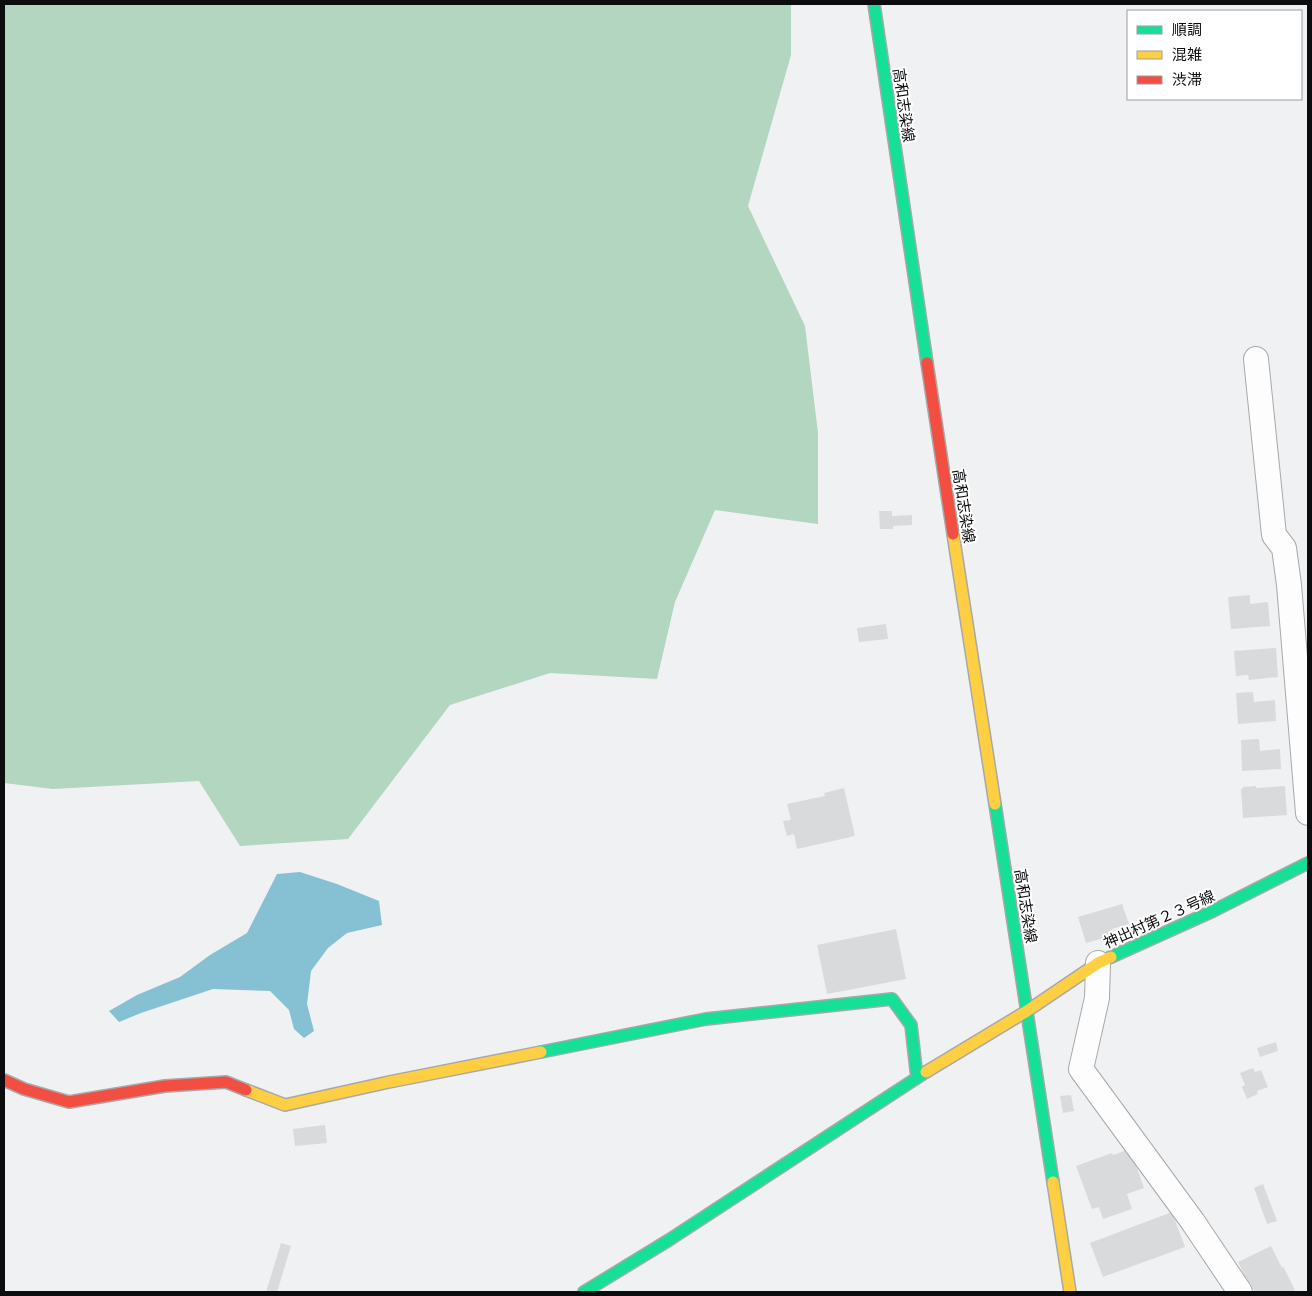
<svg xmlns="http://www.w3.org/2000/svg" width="1312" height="1296" viewBox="0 0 1312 1296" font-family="Helvetica,'Noto Sans JP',sans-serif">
<rect width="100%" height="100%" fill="#f0f1f3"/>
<!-- forest -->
<path fill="#b2d6bf" d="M 4,4 L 791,4 L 791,55 L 748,206 L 805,326 L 818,433 L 818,524 L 715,510 L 675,602 L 657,679 L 550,673 L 450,705 L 348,839 L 240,846 L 199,781 L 53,789 L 4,783 Z"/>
<!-- water -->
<path fill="#86c0d3" d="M 300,872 L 337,884 L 379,901 L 382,925 L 347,933 L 328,948 L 311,971 L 307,1004 L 314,1031 L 304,1038 L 294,1029 L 289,1010 L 270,991 L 213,989 L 141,1013 L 119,1022 L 109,1011 L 137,995 L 180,977 L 210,955 L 247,933 L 277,874 Z"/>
<!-- building -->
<path fill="#d9dadb" d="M 879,511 L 892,511 L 892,516 L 912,515 L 912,525 L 893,526 L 893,529 L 880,529 Z
M 1250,595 L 1250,604 L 1268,602 L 1270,626 L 1231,629 L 1228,597 Z
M 886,624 L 888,639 L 859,642 L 857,628 Z
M 1276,648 L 1278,677 L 1249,680 L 1248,675 L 1236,676 L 1234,651 Z
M 1253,692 L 1254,702 L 1275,700 L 1276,721 L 1238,724 L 1236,693 Z
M 1259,739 L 1260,751 L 1280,749 L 1281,769 L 1242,771 L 1241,740 Z
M 1256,786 L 1256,788 L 1285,786 L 1287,815 L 1243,818 L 1241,789 L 1243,788 L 1243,787 Z
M 844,788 L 855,836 L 797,849 L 794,834 L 787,836 L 783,821 L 791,820 L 787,804 L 825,796 L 824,793 Z
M 1122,904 L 1129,924 L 1112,929 L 1114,935 L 1086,943 L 1078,917 Z
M 896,929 L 906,979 L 827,994 L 817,945 Z
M 1276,1042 L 1278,1051 L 1260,1057 L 1257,1048 Z
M 1253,1068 L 1255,1072 L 1261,1070 L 1268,1087 L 1257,1091 L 1258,1094 L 1247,1099 L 1242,1087 L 1245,1085 L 1240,1073 Z
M 1071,1095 L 1074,1111 L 1063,1113 L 1060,1096 Z
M 325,1125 L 327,1143 L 295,1146 L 293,1129 Z
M 1130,1149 L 1144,1188 L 1127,1194 L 1132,1209 L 1103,1219 L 1099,1207 L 1092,1209 L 1076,1166 L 1112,1153 L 1113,1155 Z
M 1263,1184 L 1277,1221 L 1267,1224 L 1254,1188 Z
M 1172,1212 L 1185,1247 L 1103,1277 L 1090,1243 Z
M 281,1243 L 291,1246 L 277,1292 L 266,1292 Z
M 1271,1246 L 1282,1268 L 1283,1266 L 1295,1290 L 1291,1292 L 1255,1292 L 1250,1283 L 1248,1283 L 1238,1262 Z"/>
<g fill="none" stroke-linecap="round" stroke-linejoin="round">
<defs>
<path id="street" d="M 1256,359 L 1274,535 L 1284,548 L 1289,585 L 1308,813
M 1098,963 L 1097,998 L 1081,1069 L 1193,1222 L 1240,1292"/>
<path id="fast" d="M 874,4 L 927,363
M 995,804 L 1053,1182
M 1111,957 L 1213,911 L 1308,863
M 541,1052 L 706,1019 L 892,999 L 911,1025 L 917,1078
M 584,1292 L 669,1240 L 926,1072"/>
<path id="slow" d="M 953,534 L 995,804
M 926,1072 L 1027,1011 L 1098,963 L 1111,957
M 246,1090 L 285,1105 L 389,1082 L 541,1052
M 1053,1182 L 1070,1292"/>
<path id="jam" d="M 927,363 L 953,534
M 4,1080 L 24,1089 L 69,1102 L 165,1086 L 226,1082 L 246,1090"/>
</defs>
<!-- street casing -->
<use href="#street" stroke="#a7a8a9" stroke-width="26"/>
<!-- fast casing -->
<use href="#fast" stroke="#a7a8a9" stroke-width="14"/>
<!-- slow casing -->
<use href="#slow" stroke="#a7a8a9" stroke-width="14"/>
<!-- jam casing -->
<use href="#jam" stroke="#a7a8a9" stroke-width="14"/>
<!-- street -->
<use href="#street" stroke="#fdfdfd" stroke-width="24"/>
<!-- fast -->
<use href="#fast" stroke="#16e098" stroke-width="11"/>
<!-- slow -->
<use href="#slow" stroke="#ffcf43" stroke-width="11"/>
<!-- jam -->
<use href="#jam" stroke="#f24e42" stroke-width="11"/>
</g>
<g text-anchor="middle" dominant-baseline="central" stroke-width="4" stroke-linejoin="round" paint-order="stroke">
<!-- street labels -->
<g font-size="15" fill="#0c0d0e" stroke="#fff">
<text transform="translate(904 105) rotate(82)">高和志染線</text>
<text transform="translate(964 506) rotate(81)">高和志染線</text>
<text transform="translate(1026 906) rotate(81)">高和志染線</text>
<text transform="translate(1159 919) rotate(-24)">神出村第２３号線</text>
</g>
</g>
<!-- border -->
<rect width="1312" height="1296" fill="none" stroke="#0c0d0e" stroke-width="10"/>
<!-- legend -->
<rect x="1127" y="10" width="175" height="90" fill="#ffffff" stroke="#9e9e9f"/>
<rect x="1137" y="26" width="25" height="8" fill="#16e098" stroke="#9e9e9f"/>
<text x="1172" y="35" font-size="15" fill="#0c0d0e">順調</text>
<rect x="1137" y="51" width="25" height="8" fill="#ffcf43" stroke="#9e9e9f"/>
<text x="1172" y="60" font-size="15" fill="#0c0d0e">混雑</text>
<rect x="1137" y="76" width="25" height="8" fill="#f24e42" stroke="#9e9e9f"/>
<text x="1172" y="85" font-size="15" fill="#0c0d0e">渋滞</text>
</svg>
